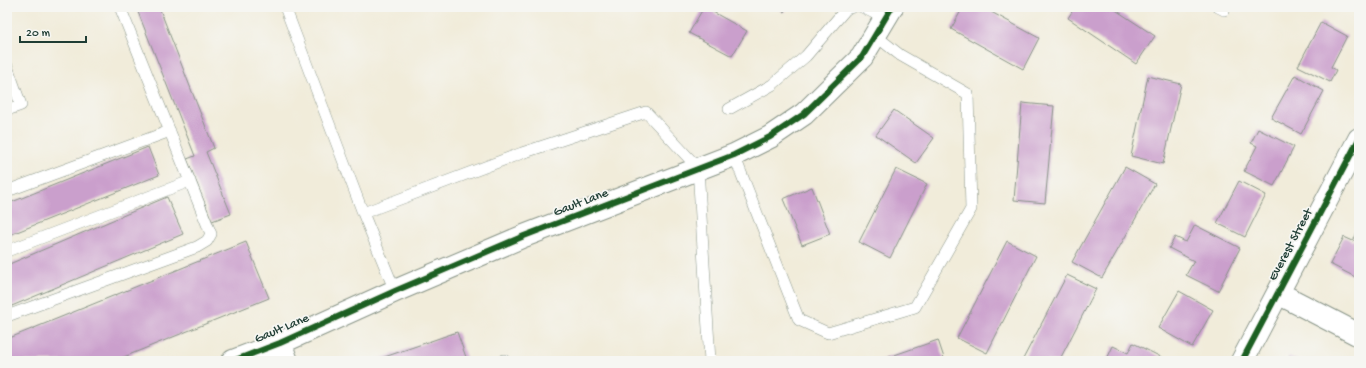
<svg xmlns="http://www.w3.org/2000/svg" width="1366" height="368" viewBox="0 0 1366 368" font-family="'Gochi Hand',sans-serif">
<rect width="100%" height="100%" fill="#f6f6f2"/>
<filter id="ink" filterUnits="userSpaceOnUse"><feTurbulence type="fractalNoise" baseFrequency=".025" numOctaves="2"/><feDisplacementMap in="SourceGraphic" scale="8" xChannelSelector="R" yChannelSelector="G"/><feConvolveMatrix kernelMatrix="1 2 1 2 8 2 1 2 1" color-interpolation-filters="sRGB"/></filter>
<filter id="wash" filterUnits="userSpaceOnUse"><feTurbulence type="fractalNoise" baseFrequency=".012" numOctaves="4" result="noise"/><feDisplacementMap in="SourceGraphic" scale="16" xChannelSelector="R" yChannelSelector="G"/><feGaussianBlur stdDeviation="0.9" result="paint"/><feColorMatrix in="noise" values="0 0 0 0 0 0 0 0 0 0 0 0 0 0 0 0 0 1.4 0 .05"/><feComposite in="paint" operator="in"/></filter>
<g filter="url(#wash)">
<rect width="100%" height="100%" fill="#f1ecda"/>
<g id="blocks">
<!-- building -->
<path fill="#ca9fcc" d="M 136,7 L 159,7 L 214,148 L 206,152 L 231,214 L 212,221 L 187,159 L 195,156 Z
M 704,7 L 747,31 L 732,56 L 689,33 Z
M 775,7 L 786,7 L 784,12 Z
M 963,7 L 982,7 L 1039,38 L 1023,69 L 951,29 Z
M 1075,7 L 1111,7 L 1155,36 L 1136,64 L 1068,18 Z
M 1321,22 L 1347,36 L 1331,67 L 1336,70 L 1330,82 L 1298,66 Z
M 1295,75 L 1324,91 L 1301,134 L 1271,118 Z
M 1148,76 L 1181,84 L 1163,164 L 1131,156 Z
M 1022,103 L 1054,106 L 1045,203 L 1014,200 Z
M 894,110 L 934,138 L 916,163 L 876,135 Z
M 1258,129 L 1294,147 L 1274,186 L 1244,171 L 1257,146 L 1251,143 Z
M 148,147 L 159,175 L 7,236 L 7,204 Z
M 1125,167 L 1155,184 L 1102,278 L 1072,262 Z
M 896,169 L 927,184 L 890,258 L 859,242 Z
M 1239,181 L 1266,195 L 1245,237 L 1217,223 Z
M 812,187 L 830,234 L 802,245 L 783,199 Z
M 167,197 L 183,234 L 7,308 L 7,265 Z
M 1195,225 L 1240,248 L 1218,291 L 1186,275 L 1194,261 L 1169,248 L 1175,237 L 1186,242 Z
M 1359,229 L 1359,279 L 1330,264 L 1344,237 L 1353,241 Z
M 1007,241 L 1036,256 L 987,353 L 957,338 Z
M 246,242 L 269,298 L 114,361 L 7,361 L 7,339 Z
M 1067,275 L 1096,289 L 1059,361 L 1022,361 Z
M 1179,291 L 1213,310 L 1192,347 L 1158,328 Z
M 457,332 L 467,360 L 373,361 Z
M 938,340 L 945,361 L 877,361 Z
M 1133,343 L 1169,361 L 1106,361 L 1113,346 L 1128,353 Z
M 1289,356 L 1298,361 L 1287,361 Z"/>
</g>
</g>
<g filter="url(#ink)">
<use href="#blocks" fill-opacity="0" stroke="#889487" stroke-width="1"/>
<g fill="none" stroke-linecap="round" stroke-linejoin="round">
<defs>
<path id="service" d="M 285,7 L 363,213 L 395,291
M 862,7 L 886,19
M 1218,7 L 1224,10
M 7,66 L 21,105 L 7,110
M 729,109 L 772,85 L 806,56 L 846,9 L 853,7
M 734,155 L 799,320 L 828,333 L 915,307 L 971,209 L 968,94 L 900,55 L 876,36
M 7,191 L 170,131
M 363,213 L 522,153 L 646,112 L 698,168 L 710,361
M 7,251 L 190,181
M 7,316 L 197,247 L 207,241 L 211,234 L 120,7
M 504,360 L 505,361"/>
<path id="minor" d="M 1278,293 L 1359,335
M 280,343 L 287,361
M 233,361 L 280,343 L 395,291 L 524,236 L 734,155 L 770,137 L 804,114 L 862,57 L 892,7
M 1242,361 L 1359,139"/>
</defs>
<!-- service casing -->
<use href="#service" stroke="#889487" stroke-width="12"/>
<!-- minor casing -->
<use href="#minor" stroke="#889487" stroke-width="24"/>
<!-- service -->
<use href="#service" stroke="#fff" stroke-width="11"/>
<!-- minor -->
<use href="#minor" stroke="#fff" stroke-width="22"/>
<defs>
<path id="cycleway" d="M 233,361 L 280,343 L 395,291 L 524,236 L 734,155 L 770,137 L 804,114 L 862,57 L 892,7
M 1242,361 L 1359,139"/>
</defs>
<!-- cycleway casing -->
<use href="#cycleway" stroke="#f6f6f2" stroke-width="8"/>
<!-- cycleway -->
<use href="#cycleway" stroke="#1b5e20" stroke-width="6"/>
</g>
</g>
<g text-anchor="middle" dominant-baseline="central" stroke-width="3.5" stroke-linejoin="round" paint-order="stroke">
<!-- street labels -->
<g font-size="13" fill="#1f3d34" stroke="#f6f6f2">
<text transform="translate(581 203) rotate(-21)">Gault Lane</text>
<text transform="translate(1291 245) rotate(-62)">Everest Street</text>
<text transform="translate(282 329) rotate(-23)">Gault Lane</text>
</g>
</g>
<!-- margin -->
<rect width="1366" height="368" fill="none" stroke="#f6f6f2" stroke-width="24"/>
<!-- scale -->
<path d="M20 36v6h66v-6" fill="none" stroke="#1f3d34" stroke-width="2"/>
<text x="26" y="36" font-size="12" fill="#1f3d34" stroke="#f6f6f2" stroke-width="3" paint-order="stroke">20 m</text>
</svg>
